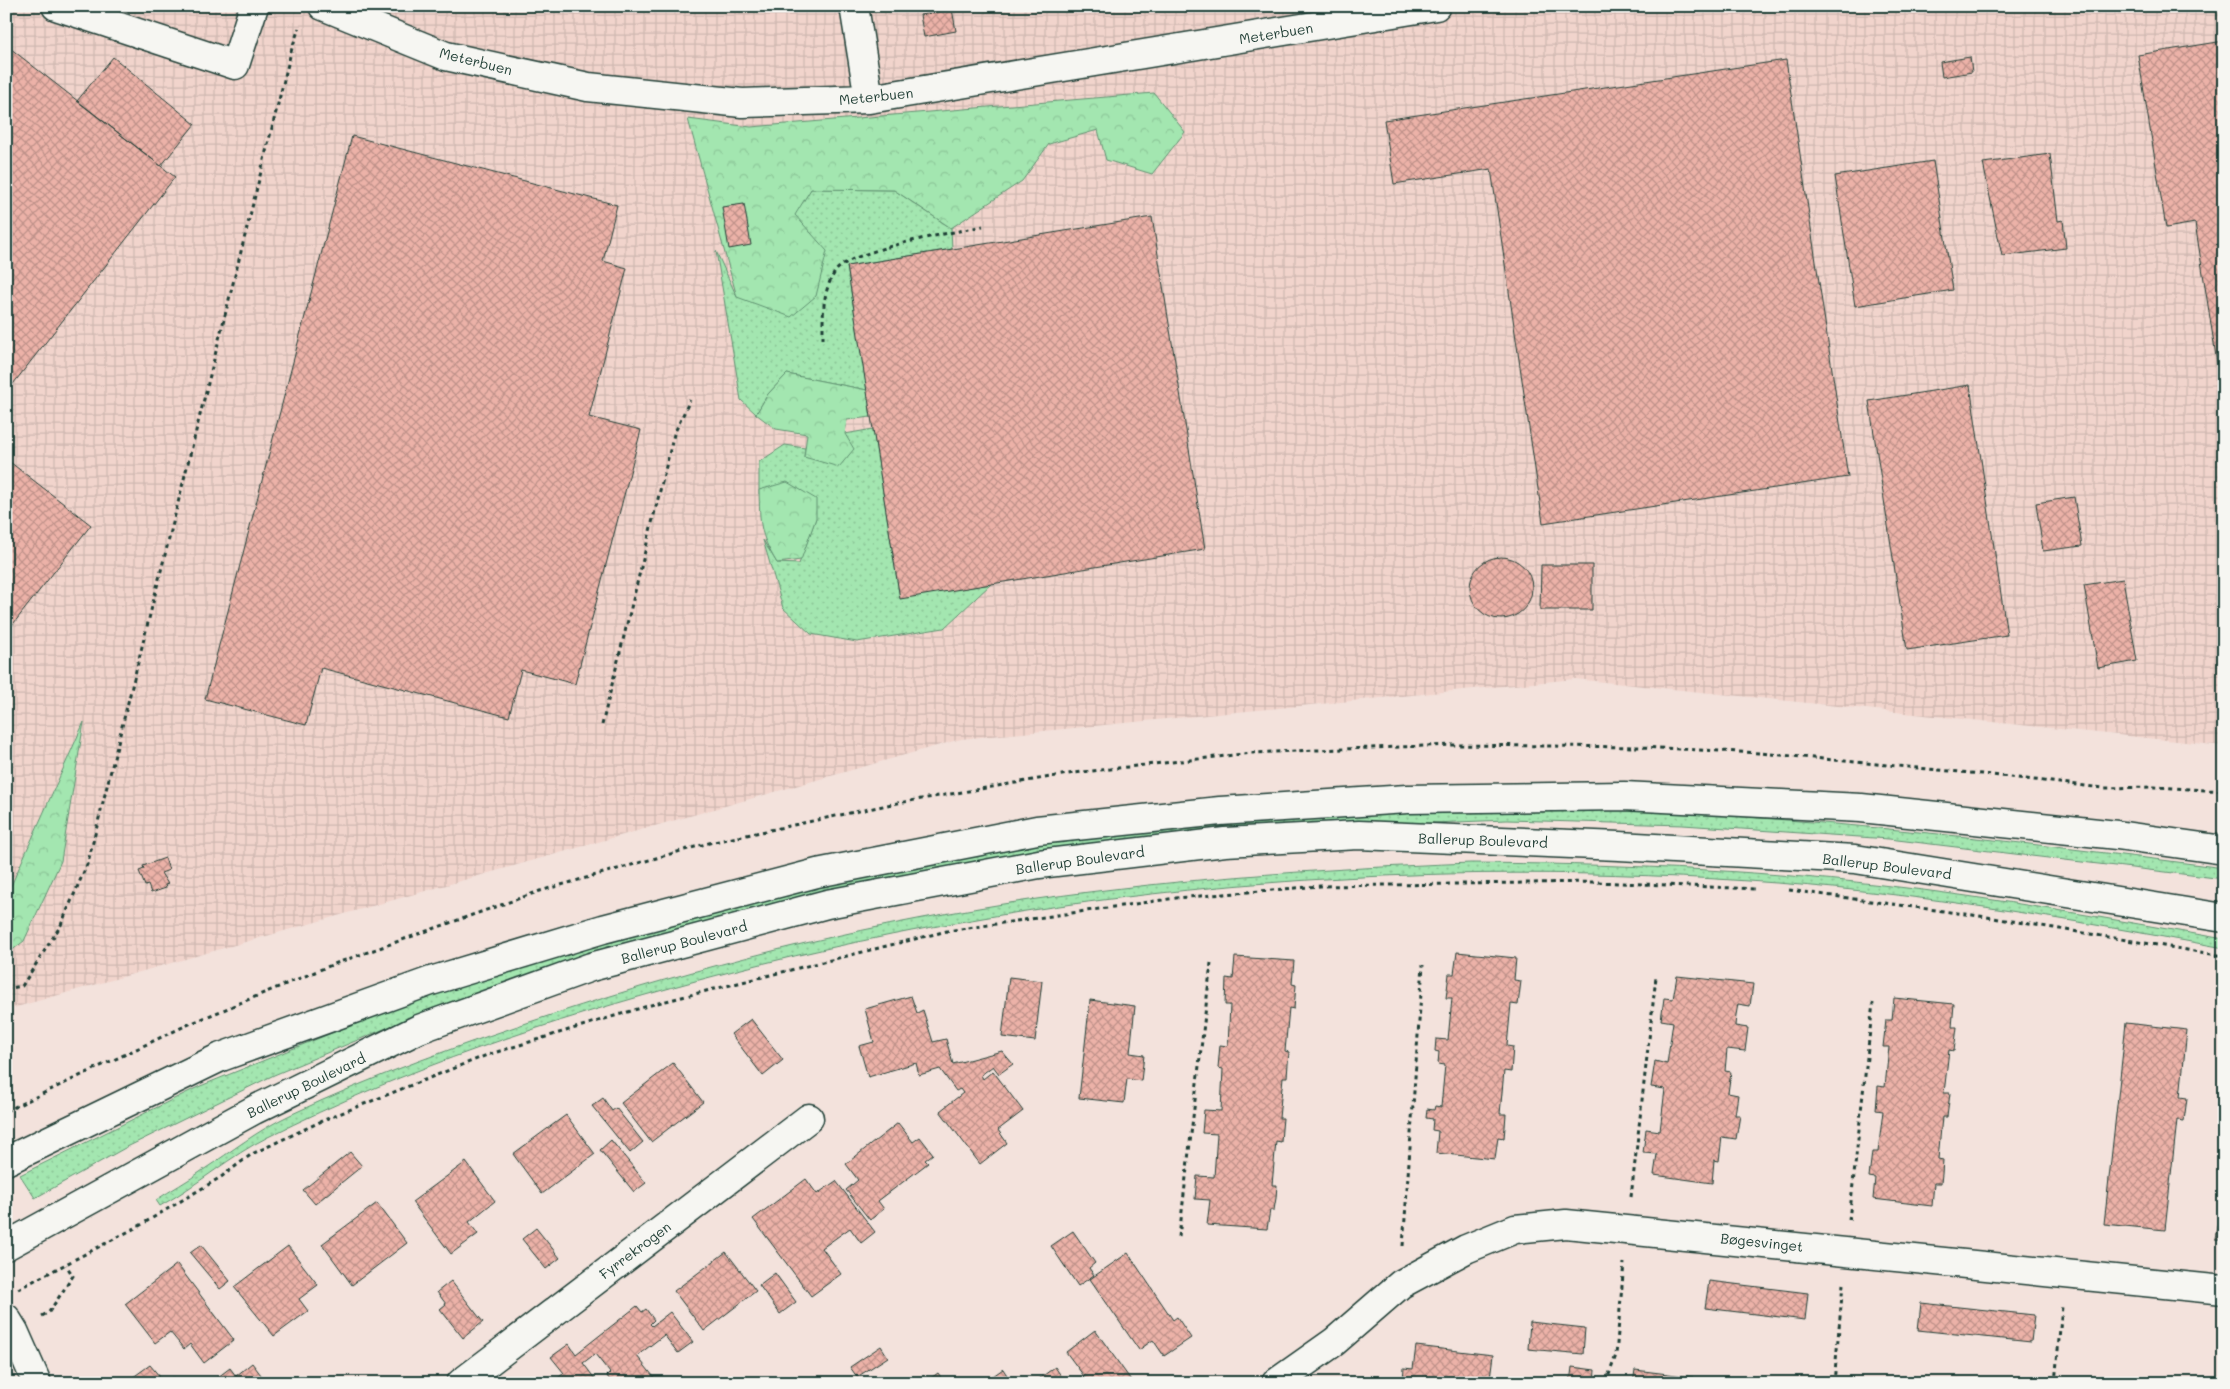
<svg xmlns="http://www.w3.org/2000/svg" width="2230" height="1389" viewBox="0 0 2230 1389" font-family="Mali,sans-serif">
<defs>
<pattern id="industrial-grid" width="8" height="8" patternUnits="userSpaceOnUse" patternTransform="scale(1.25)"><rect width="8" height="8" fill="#f1d4cc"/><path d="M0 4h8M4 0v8" fill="none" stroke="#ceb7b0"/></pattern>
<pattern id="grass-dots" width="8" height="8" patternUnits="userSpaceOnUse" patternTransform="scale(1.25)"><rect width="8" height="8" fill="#a3e6b0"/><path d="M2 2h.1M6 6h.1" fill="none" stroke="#8cc698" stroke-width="1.8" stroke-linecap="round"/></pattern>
<pattern id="forest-crowns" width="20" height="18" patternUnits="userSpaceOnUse" patternTransform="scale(1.25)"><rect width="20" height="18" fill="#a3e6b0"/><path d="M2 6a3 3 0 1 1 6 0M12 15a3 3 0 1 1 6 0" fill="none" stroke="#8cc698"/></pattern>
<pattern id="building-cross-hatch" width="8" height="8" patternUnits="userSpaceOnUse" patternTransform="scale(1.25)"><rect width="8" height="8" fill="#ecb2a8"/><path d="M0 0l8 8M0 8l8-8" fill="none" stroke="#bf928a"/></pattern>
</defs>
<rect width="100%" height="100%" fill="#f3e2dc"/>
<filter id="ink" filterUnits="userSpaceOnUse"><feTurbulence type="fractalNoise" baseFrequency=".02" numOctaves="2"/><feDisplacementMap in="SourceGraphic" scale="10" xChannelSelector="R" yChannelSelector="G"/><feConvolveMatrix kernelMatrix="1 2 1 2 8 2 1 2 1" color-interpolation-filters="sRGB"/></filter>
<g filter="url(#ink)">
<!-- industrial -->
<path fill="url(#industrial-grid)" d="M 6,6 L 2224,6 L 2224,746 L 1575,679 L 961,739 L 6,1010 Z"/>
<!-- grass -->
<path fill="url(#grass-dots)" stroke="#619272" d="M 811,189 L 894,190 L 951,228 L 952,249 L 847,266 L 867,390 L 787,374 L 768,394 L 756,414 L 741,400 L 716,251 L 737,297 Z
M 873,429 L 900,598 L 991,584 L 944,628 L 857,642 L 811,634 L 783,608 L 763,540 L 777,563 L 799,564 L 816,518 L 759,494 L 759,462 L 785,445 L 805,448 L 804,457 L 845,434 Z
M 1576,808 C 1793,815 2008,840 2224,868 L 2224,879 L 1889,839 L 1683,825 L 1507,820 L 1282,829 L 529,976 L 396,1024 L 274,1075 L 125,1148 L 35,1198 L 20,1175 L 198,1087 L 344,1028 L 436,993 L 516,966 L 834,880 L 1079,836 L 1372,810 Z
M 1471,863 C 1608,864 1745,869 1882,885 C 1996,898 2110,919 2224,939 L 2224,948 C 2067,919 1907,891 1748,881 C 1394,857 1042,888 699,980 C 552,1020 405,1068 268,1137 C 230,1156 198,1185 160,1206 L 156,1200 C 171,1190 188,1181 203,1170 C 232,1151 258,1130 290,1115 C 375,1075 465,1043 554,1014 C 700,966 852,928 1003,904 C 1158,880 1314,869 1471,863 Z"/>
<!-- forest -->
<path fill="url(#forest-crowns)" stroke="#619272" d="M 1154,93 L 1185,132 L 1152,174 L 1106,160 L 1098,130 L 1049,144 L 1022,181 L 951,228 L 894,190 L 811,189 L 795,215 L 827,251 L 816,296 L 791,317 L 737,297 L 688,119 L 751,127 Z
M 787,374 L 867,390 L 871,417 L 847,420 L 845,434 L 854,449 L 839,467 L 804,457 L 807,434 L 776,429 L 756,414 L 768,394 Z
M 787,482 L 816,499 L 816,518 L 801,560 L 777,563 C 759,533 760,524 759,490 Z
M 84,722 L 61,861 L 24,941 L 6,955 L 6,897 Z"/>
<!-- building -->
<path fill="url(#building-cross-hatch)" stroke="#1f3d34" d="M 952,9 L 956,31 L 924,37 L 920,15 Z
M 2224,41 L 2224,407 L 2195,223 L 2166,228 L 2138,55 Z
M 6,45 L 175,177 L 6,393 Z
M 113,57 L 195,124 L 161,166 L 77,101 Z
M 1970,57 L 1972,72 L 1942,77 L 1940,62 Z
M 1786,60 L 1848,477 L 1543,523 L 1491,169 L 1394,184 L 1384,120 Z
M 352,136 L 617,205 L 603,261 L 627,268 L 589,417 L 641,430 L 575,684 L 521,670 L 509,717 L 321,668 L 306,725 L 205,699 Z
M 2050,154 L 2058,221 L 2063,220 L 2066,248 L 2002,256 L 1983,163 Z
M 1933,161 L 1953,290 L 1855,306 L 1835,176 Z
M 744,204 L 751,245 L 729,249 L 722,207 Z
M 1152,217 L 1205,549 L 900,599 L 847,266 Z
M 1970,385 L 2007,635 L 1907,650 L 1869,401 Z
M 6,459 L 91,525 L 6,633 Z
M 2074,497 L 2082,546 L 2043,551 L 2036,503 Z
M1470 588a31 31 0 1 1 62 0a31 31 0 1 1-62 0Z
M 1541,565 L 1592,565 L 1592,610 L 1540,610 Z
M 2123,579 L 2137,661 L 2098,668 L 2084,585 Z
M 165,858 L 169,870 L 161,873 L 168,884 L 165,885 L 166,888 L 151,893 L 148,885 L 145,886 L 139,871 L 144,869 L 143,866 Z
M 1457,952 L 1516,958 L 1514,980 L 1521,981 L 1518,1005 L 1511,1004 L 1507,1046 L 1513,1047 L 1511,1072 L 1504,1071 L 1500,1114 L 1506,1114 L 1505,1127 L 1504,1138 L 1498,1137 L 1495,1159 L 1436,1153 L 1438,1131 L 1432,1130 L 1433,1119 L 1426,1118 L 1427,1109 L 1434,1110 L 1435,1106 L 1441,1107 L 1445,1065 L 1438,1064 L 1439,1052 L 1435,1051 L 1436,1039 L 1448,1040 L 1452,998 L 1446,998 L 1449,974 L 1454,974 Z
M 1235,957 L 1294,961 L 1292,984 L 1296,985 L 1294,1009 L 1289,1008 L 1285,1051 L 1289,1052 L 1288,1064 L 1287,1077 L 1283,1077 L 1279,1118 L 1283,1118 L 1282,1129 L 1281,1142 L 1276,1141 L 1272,1185 L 1277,1185 L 1276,1198 L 1274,1210 L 1270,1210 L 1267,1229 L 1207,1225 L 1210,1200 L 1195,1199 L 1197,1176 L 1214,1177 L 1217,1134 L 1202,1133 L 1204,1110 L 1221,1111 L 1223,1069 L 1218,1068 L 1220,1045 L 1228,1046 L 1230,1005 L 1225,1005 L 1226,978 L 1233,979 Z
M 1677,976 L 1753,984 L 1750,1006 L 1738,1004 L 1736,1015 L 1735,1026 L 1748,1028 L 1745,1051 L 1727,1049 L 1725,1071 L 1731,1072 L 1728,1093 L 1738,1095 L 1735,1115 L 1740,1115 L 1736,1139 L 1722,1137 L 1719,1161 L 1714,1160 L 1712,1183 L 1654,1175 L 1657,1154 L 1643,1153 L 1646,1129 L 1660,1131 L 1665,1089 L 1651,1087 L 1655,1061 L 1667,1064 L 1673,1022 L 1661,1020 L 1664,998 L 1673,999 Z
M 1009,977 L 1042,981 L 1035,1041 L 1002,1037 Z
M 911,996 L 917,1013 L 923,1010 L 933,1042 L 946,1039 L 953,1064 L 1002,1051 L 1013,1064 L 999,1074 L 993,1066 L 981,1075 L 983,1079 L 993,1071 L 1023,1111 L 998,1130 L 1007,1143 L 980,1164 L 940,1111 L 963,1093 L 960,1089 L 956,1091 L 940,1069 L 919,1075 L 916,1063 L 868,1077 L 859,1046 L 874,1042 L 865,1009 Z
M 1894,998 L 1954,1004 L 1952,1027 L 1957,1027 L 1954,1051 L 1949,1050 L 1944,1093 L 1950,1093 L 1947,1117 L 1942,1117 L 1938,1159 L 1943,1160 L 1942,1174 L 1941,1183 L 1934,1183 L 1932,1206 L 1873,1199 L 1875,1178 L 1869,1177 L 1872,1152 L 1878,1152 L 1883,1111 L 1876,1110 L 1878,1086 L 1885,1087 L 1889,1047 L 1883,1047 L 1886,1020 L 1892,1020 Z
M 1090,1000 L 1135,1006 L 1130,1053 L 1144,1055 L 1141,1081 L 1127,1079 L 1124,1103 L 1079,1098 Z
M 751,1019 L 783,1060 L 763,1076 L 731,1034 Z
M 2126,1023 L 2187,1030 L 2180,1097 L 2187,1098 L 2184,1121 L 2177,1120 L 2165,1230 L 2104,1224 Z
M 673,1063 L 703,1102 L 651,1142 L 621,1103 Z
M 603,1098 L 612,1111 L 616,1108 L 643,1142 L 630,1153 L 592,1106 Z
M 566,1115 L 595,1154 L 542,1194 L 513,1154 Z
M 898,1123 L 913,1142 L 920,1137 L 933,1154 L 925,1160 L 928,1163 L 878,1201 L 884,1209 L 870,1220 L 846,1190 L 858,1180 L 846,1164 Z
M 611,1140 L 646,1183 L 634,1192 L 600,1150 Z
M 350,1152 L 362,1166 L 315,1204 L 303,1190 Z
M 466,1162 L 495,1201 L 469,1222 L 478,1234 L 451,1254 L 412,1202 Z
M 806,1179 L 817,1194 L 836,1181 L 875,1232 L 861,1243 L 850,1228 L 822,1248 L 841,1274 L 811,1296 L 753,1219 Z
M 377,1203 L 407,1243 L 352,1285 L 322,1244 Z
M 2219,1214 L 2224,1214 L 2224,1240 L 2215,1239 Z
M 536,1228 L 560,1258 L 546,1269 L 522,1239 Z
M 1073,1231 L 1095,1263 L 1089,1268 L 1094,1275 L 1078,1286 L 1051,1246 Z
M 201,1245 L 230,1281 L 220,1289 L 190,1253 Z
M 288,1246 L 318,1285 L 299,1299 L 308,1311 L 274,1336 L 234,1287 Z
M 726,1252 L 756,1291 L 704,1331 L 674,1291 Z
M 1128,1253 L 1173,1320 L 1177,1317 L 1191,1338 L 1164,1356 L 1153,1340 L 1139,1350 L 1090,1279 Z
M 177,1264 L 234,1340 L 204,1363 L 190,1344 L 184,1349 L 170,1332 L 155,1343 L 125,1304 Z
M 775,1273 L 796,1302 L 780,1314 L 759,1285 Z
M 451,1281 L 483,1322 L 463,1338 L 440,1309 L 446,1304 L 437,1292 Z
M 1709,1281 L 1808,1293 L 1805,1320 L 1705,1308 Z
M 1921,1303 L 2034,1315 L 2031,1342 L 1918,1330 Z
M 637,1306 L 642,1312 L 646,1309 L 654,1320 L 650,1324 L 652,1326 L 670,1312 L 693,1342 L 678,1353 L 664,1335 L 637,1356 L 657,1381 L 612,1383 L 607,1376 L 610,1373 L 595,1354 L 583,1363 L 598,1383 L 552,1383 L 564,1373 L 551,1357 L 569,1344 L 576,1354 Z
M 1530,1322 L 1585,1328 L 1583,1354 L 1528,1349 Z
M 1095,1330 L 1133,1383 L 1089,1383 L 1066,1352 Z
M 881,1346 L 888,1357 L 857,1377 L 850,1367 Z
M 1416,1346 L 1493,1355 L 1490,1378 L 1479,1376 L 1478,1383 L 1396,1383 L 1397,1379 L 1403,1380 L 1404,1368 L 1413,1369 Z
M 252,1363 L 267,1383 L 210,1383 L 230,1368 L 236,1376 Z
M 150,1365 L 165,1383 L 125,1383 Z
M 1055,1367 L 1066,1383 L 1037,1383 L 1036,1381 Z
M 1572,1367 L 1595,1370 L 1594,1383 L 1570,1383 Z
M 1003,1369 L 1012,1383 L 983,1383 Z
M 1635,1370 L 1693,1377 L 1693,1383 L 1633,1383 Z
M 938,1373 L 945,1383 L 924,1383 Z
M 173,1377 L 177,1383 L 165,1383 Z"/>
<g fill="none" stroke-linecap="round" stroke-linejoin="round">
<defs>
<path id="minor" d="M 56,6 L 235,65 L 254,6
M 323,6 L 446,56 L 588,87 L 742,103 L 869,99 L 1436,6
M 854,6 L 869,99
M 6,1161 L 221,1057 L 431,981 L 603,929 L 817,873 L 1037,830 L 1220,811 L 1407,799 L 1624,796 L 1861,808 L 2117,835 L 2224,850
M 6,1246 L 254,1110 L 419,1029 L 591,967 L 827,904 L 1039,864 L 1225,842 L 1359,835 L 1619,846 L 1855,859 L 2224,918
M 6,1318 L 14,1331 L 37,1383
M 461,1383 L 809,1118
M 1276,1383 L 1334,1342 L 1401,1284 L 1466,1249 L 1515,1229 L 1566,1224 L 2224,1290"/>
</defs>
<!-- minor casing -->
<use href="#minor" stroke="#1f3d34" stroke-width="31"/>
<!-- path -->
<path stroke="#1f3d34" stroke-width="3" stroke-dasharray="4 4" stroke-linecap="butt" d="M 823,339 C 823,315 822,292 835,272 C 850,249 953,233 983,226
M 602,725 L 674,434 L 690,400
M 1789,890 L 1987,917 L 2224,956
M 6,989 L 22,986 L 61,925 L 88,862 L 292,48 L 299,28
M 6,1111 L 187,1025 L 334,964 L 540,891 L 709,843 L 892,804 L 1074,773 L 1252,753 L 1316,750 L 1454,745 L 1640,747 L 1760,753 L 1992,775 L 2103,788 L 2155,787 L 2224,791
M 1631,1197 L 1656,977
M 1849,1220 L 1873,1003
M 1179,1237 L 1211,963
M 1403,1246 L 1423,965
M 18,1289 L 139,1226 L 221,1177 L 252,1154 L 324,1120 L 487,1055 L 654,1004 L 947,931 L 1176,898 L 1320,886 L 1597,882 L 1756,889
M 42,1316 L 49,1312 L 73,1276 L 66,1265
M 1606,1383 L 1616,1355 L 1624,1263
M 1834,1383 L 1843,1284
M 2055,1383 L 2062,1306"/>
<!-- minor -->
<use href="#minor" stroke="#f6f6f2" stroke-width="28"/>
</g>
</g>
<g text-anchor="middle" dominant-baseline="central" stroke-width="4" stroke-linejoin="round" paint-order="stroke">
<!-- street labels -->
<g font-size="14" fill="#1f3d34" stroke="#f6f6f2">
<text transform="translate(1276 33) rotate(-9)">Meterbuen</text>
<text transform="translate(476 61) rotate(14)">Meterbuen</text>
<text transform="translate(876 96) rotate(-6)">Meterbuen</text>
<text transform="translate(1483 840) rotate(2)">Ballerup Boulevard</text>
<text transform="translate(1080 860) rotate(-8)">Ballerup Boulevard</text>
<text transform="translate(1887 866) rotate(7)">Ballerup Boulevard</text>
<text transform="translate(684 942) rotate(-15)">Ballerup Boulevard</text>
<text transform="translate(306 1085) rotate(-26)">Ballerup Boulevard</text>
<text transform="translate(1762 1242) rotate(6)">Bøgesvinget</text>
<text transform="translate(635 1250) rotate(-37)">Fyrrekrogen</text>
</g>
</g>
<!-- margin -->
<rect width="2230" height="1389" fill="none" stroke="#f6f6f2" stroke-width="25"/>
<rect x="12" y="12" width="2205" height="1364" fill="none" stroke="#1f3d34" stroke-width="2" filter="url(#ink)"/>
</svg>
